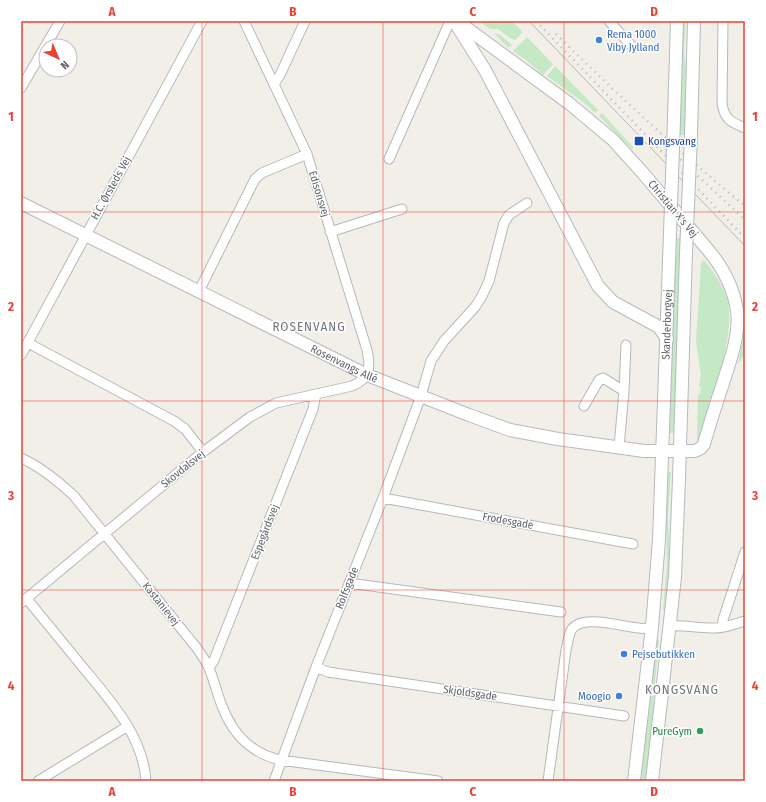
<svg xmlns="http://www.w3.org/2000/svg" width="766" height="802" viewBox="0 0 766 802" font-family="'Fira Sans Condensed',sans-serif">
<rect width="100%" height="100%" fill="#f1efe8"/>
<!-- green -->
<path fill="#c5e8c5" d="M 478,21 L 512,21 L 521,30 L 522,33 L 515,40 L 510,38 L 498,29 L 490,29 Z
M 682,21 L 686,21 L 684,51 L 687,80 L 685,135 L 679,135 Z
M 494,33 L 500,35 L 512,45 L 508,48 Z
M 527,37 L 553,64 L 543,75 L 527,61 L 513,51 Z
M 555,66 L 598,110 L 595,113 L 587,105 L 547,76 Z
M 602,113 L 633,147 L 632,149 L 599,116 Z
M 676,238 L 679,238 L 682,241 L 676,424 L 674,433 L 669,433 L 675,241 Z
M 704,260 C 713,272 723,284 727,299 C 737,335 710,403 699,439 L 697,441 L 698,395 L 700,393 L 701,388 L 699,386 L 701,375 L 696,342 L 701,263 Z
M 745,326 L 745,353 L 738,364 Z
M 668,472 L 671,472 L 668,518 L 670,559 L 666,611 L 663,610 L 667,562 L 666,518 Z
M 656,640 L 659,640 L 654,692 L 653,728 L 646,781 L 640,781 Z"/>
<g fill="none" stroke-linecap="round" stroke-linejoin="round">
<defs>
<path id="street" d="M 609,21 L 631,45
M 723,21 L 722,104 C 725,120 731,122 745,128
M 274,84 L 280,75 L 305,21
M 21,88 L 60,21
M 389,159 L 450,21
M 330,232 L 402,209
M 199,291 L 255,179 L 262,173 L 307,154
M 28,343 L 174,421 L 185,429 L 203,452
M 21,355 L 202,21
M 584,406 L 599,380 L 603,378 L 624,391
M 619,447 L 624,391 L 626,345
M 21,458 C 41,467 58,481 74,496 L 196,647 C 201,654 206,661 209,668 C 214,680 217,694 222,706 C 233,735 251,753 280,760 L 438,781
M 383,498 L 633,544
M 349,583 L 561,612
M 27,599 C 45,621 63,643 81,665 C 109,699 143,735 146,781
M 21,603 L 203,452 L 250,417 L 276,403 L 352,386 C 370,378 371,369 367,350 L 307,154 L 244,21
M 670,626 C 684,625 697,628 711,628 C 723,629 734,624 745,621
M 722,627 L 723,620 L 745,552
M 316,667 L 328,672 L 624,716
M 209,668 L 214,660 L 313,409 L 316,394
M 38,781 L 128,726
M 274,781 L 316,667 L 383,498 L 421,396 L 431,361 L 444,341 L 475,307 L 482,296 L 489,281 L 504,223 L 509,215 L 527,203
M 548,781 L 566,650 C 568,643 568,635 572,629 C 583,614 623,627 639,628 C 643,629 648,628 652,627"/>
<g id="secondary">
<path d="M 456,24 L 485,70 L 598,286 L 613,302 L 659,327 L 667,339"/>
<path d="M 674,119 L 677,21"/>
<path d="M 691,135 L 694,21"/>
<path id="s1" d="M 21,203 L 367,375 L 469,415 L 510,430 L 558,439 L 644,451 L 695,451 L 701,448 L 704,444 C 710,423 717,401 724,380 C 731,358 740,334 737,311 C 734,289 723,268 709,251 L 642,172 L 613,140 L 570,104 L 457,21"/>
<path id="s2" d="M 634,781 L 652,627 L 659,540 L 670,233"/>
<path d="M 652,781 L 675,577 L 679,479 L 686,253"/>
</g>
</defs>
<!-- street casing -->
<use href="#street" stroke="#b5b8bc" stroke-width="11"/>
<!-- secondary casing -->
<use href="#secondary" stroke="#b6babf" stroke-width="14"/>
<!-- street -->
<use href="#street" stroke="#fff" stroke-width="9"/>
<!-- secondary -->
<use href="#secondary" stroke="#fff" stroke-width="12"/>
<!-- tram -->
<path stroke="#b6b7b8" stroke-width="1" d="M 529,21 L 745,246"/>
<!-- rail -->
<path stroke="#b6b7b8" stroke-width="2.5" stroke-dasharray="1 5" stroke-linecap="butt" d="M 536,21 L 745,238
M 556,34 C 617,94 679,152 745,206
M 663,143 L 745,220"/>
<defs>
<path id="secondary-bridge" d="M 670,233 L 674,119
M 686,253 L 691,135"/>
</defs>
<!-- secondary-bridge casing -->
<use href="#secondary-bridge" stroke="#b6babf" stroke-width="14" stroke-linecap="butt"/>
<!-- secondary-bridge -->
<use href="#secondary-bridge" stroke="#fff" stroke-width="12"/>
</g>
<!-- grid -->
<path fill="none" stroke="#ea4335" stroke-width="1" stroke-opacity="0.55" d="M 202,21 L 202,781M 383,21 L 383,781M 564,21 L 564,781M 21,212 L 745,212M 21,401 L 745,401M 21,590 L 745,590"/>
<!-- markers -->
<g fill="#3f7fe0" stroke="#fff" stroke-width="1.5">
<circle cx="599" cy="40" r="4"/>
<circle cx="624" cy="654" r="4"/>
<circle cx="619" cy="696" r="4"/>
</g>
<rect fill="#1a4fb4" stroke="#fff" stroke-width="1.5" x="634" y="136" width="10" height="10" rx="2"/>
<circle fill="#2e9e5b" stroke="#fff" stroke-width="1.5" cx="700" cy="731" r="4"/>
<g text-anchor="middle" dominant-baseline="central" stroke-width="3" stroke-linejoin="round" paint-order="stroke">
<!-- shop labels -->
<g font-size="11" fill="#366cbe" stroke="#fff" text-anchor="start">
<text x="607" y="34">Rema 1000<tspan x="607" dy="13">Viby Jylland</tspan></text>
<text x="632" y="654">Pejsebutikken</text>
<text x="611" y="696" text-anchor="end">Moogio</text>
</g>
<!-- transit labels -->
<g font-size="11" fill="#164399" stroke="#fff" text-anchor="start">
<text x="648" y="141">Kongsvang</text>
</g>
<!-- street labels -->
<g font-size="11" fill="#5f6368" stroke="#fff">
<text transform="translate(111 188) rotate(-61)">H.C. Ørsteds Vej</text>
<text transform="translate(319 194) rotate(73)">Edisonsvej</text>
<text transform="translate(673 209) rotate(50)">Christian X's Vej</text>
<text stroke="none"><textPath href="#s2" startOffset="458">Skanderborgvej</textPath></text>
<text stroke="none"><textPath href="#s1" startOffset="361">Rosenvangs Allé</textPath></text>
<text transform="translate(183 469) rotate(-39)">Skovdalsvej</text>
<text transform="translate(508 521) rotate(10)">Frodesgade</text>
<text transform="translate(265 532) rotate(-69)">Espegårdsvej</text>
<text transform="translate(347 588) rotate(-68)">Rolfsgade</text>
<text transform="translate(161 604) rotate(51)">Kastanievej</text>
<text transform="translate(470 693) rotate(8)">Skjoldsgade</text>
</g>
<!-- leisure labels -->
<g font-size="11" fill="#27864d" stroke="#fff" text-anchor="end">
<text x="692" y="731">PureGym</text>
</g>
<!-- quarter labels -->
<g font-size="13" letter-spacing="1" fill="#70757a" stroke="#fff">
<text x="309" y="326">ROSENVANG</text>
<text x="682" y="689">KONGSVANG</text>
</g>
</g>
<!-- border -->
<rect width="766" height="802" fill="none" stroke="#ffffff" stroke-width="44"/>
<!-- north arrow -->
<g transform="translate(58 58) rotate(136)"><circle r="19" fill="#ffffff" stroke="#bfc1c3"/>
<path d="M0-3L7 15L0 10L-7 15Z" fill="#ea4335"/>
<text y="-6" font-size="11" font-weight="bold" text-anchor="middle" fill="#5f6368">N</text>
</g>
<rect x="22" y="22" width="722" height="758" fill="none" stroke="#ea4335" stroke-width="1.5"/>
<g font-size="13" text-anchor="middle" font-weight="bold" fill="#ea4335">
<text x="112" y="16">A</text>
<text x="293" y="16">B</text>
<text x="473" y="16">C</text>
<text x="654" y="16">D</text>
<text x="11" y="121">1</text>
<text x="755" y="121">1</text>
<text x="11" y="311">2</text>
<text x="755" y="311">2</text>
<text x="11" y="500">3</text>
<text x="755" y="500">3</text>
<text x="11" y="690">4</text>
<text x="755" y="690">4</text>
<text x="112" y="796">A</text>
<text x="293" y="796">B</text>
<text x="473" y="796">C</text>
<text x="654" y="796">D</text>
</g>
</svg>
